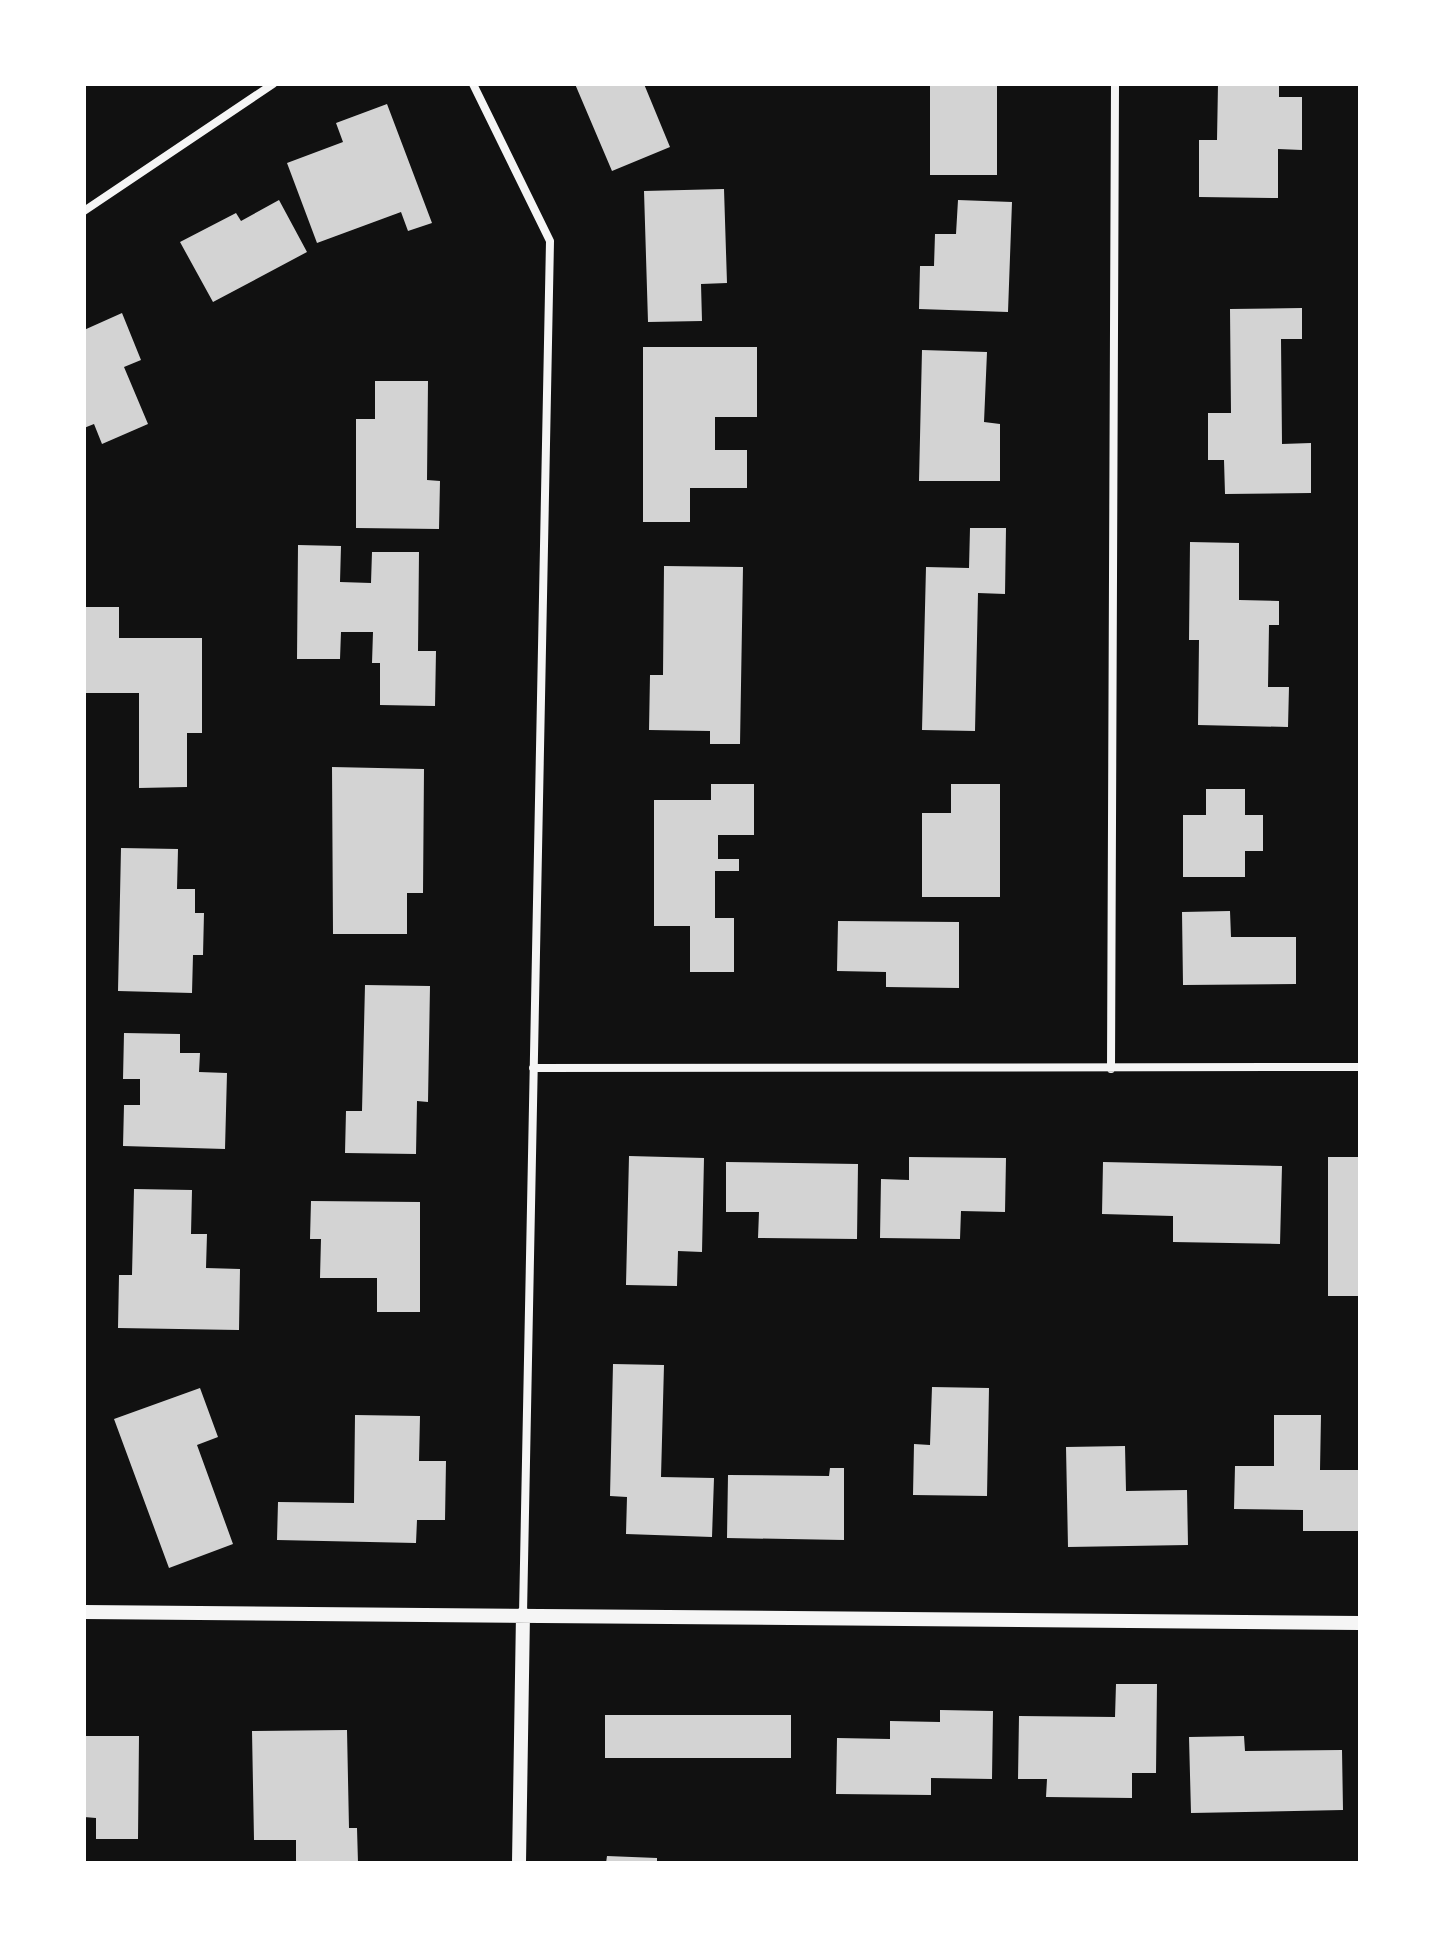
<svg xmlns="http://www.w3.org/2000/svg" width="1444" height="1947" viewBox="0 0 1444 1947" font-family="'Noto Sans',sans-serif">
<rect width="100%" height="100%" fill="#111"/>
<!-- building -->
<path fill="#d3d3d3" d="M 575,84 L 644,84 L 670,147 L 612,171 Z
M 930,84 L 997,84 L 997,175 L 930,175 Z
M 1218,84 L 1279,84 L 1279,97 L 1302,97 L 1302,150 L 1278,149 L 1278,198 L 1199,197 L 1199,140 L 1217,140 Z
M 387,104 L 432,223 L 408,231 L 401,212 L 317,243 L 287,163 L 343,142 L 336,123 Z
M 724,189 L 727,283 L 701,284 L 702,321 L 648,322 L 644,191 Z
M 279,200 L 307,252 L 213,302 L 180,242 L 236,213 L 241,221 Z
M 958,200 L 1012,202 L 1008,312 L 919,309 L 920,266 L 934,266 L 935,234 L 956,234 Z
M 1302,308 L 1302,339 L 1281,339 L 1282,444 L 1311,443 L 1311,493 L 1225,494 L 1224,460 L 1208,460 L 1208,413 L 1231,413 L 1230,309 Z
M 122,313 L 141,360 L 124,367 L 148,424 L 102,444 L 94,424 L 84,428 L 84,330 Z
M 643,347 L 757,347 L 757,417 L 715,417 L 715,450 L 747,450 L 747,488 L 690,488 L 690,522 L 643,522 Z
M 922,350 L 987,352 L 984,422 L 1000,424 L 1000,481 L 919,481 Z
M 375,381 L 428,381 L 427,480 L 440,481 L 439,529 L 356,528 L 356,419 L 375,419 Z
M 970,528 L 1006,528 L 1005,594 L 978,593 L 975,731 L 922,730 L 926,567 L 969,568 Z
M 1190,542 L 1239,543 L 1239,600 L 1279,601 L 1279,625 L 1269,625 L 1268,687 L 1289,687 L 1288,727 L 1198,725 L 1199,640 L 1189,640 Z
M 298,545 L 341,546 L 340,582 L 371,583 L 372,552 L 419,552 L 418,651 L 436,651 L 435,706 L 380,705 L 380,663 L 372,663 L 373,632 L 341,632 L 340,659 L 297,659 Z
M 664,566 L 743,567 L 740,744 L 710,744 L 710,731 L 649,730 L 650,675 L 663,675 Z
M 84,607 L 119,607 L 119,638 L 202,638 L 202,733 L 187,733 L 187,787 L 139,788 L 139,693 L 84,693 Z
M 332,767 L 424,769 L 423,893 L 407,893 L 407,934 L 333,934 Z
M 711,784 L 754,784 L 754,835 L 718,835 L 718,859 L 739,859 L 739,871 L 715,871 L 715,918 L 734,918 L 734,972 L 690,972 L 690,926 L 654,926 L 654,800 L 711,800 Z
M 951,784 L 1000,784 L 1000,897 L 922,897 L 922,813 L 951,813 Z
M 1206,789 L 1245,789 L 1245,815 L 1263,815 L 1263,851 L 1245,851 L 1245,877 L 1183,877 L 1183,815 L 1206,815 Z
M 121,848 L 178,849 L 177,889 L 195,889 L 195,913 L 204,913 L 203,955 L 193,955 L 192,993 L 118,991 Z
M 1230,911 L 1231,937 L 1296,937 L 1296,984 L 1183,985 L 1182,912 Z
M 838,921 L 959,922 L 959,988 L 886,987 L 886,972 L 837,971 Z
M 365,985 L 430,986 L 428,1102 L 417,1101 L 416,1154 L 345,1153 L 346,1111 L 362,1111 Z
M 124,1033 L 180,1034 L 180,1053 L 200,1053 L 199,1072 L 227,1073 L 225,1149 L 123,1146 L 124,1105 L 140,1105 L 140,1079 L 123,1079 Z
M 629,1156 L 704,1158 L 702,1252 L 678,1251 L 677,1286 L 626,1285 Z
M 909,1157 L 1006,1158 L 1005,1212 L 961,1211 L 960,1239 L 880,1238 L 881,1179 L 909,1180 Z
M 1328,1157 L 1360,1157 L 1360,1296 L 1328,1296 Z
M 726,1162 L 858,1164 L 857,1239 L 758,1238 L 759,1212 L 726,1212 Z
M 1103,1162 L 1282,1166 L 1280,1244 L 1173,1242 L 1173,1216 L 1102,1214 Z
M 134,1189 L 192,1190 L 191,1234 L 207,1234 L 206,1268 L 240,1269 L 239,1330 L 118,1328 L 119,1275 L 132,1275 Z
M 311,1201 L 420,1202 L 420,1312 L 377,1312 L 377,1278 L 320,1278 L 321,1239 L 310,1239 Z
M 613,1364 L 664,1365 L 661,1477 L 714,1478 L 712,1537 L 626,1534 L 627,1497 L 610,1496 Z
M 932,1387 L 989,1388 L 987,1496 L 913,1495 L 914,1444 L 930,1445 Z
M 200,1388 L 218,1437 L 197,1445 L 233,1544 L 169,1568 L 114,1419 Z
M 355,1415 L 420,1416 L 419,1461 L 446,1461 L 445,1520 L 417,1520 L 416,1543 L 277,1540 L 278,1502 L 354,1503 Z
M 1274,1415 L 1321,1415 L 1320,1470 L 1360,1470 L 1360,1531 L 1303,1531 L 1303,1510 L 1234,1509 L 1235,1466 L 1274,1466 Z
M 1125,1446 L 1126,1491 L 1187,1490 L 1188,1545 L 1068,1547 L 1066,1447 Z
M 830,1468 L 844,1468 L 844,1540 L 727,1538 L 728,1475 L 829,1476 Z
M 1116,1684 L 1157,1684 L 1156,1773 L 1132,1773 L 1132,1798 L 1046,1797 L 1047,1779 L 1018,1779 L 1019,1716 L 1115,1717 Z
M 940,1710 L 993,1711 L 992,1779 L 931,1778 L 931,1795 L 836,1794 L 837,1738 L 890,1739 L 890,1721 L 940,1722 Z
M 605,1715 L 791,1715 L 791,1758 L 605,1758 Z
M 347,1730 L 349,1828 L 357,1828 L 358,1863 L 296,1863 L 296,1840 L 254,1840 L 252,1731 Z
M 84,1736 L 139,1736 L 138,1839 L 96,1839 L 96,1818 L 84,1817 Z
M 1244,1736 L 1245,1751 L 1342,1750 L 1343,1810 L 1191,1813 L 1189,1737 Z
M 607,1856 L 657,1858 L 657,1863 L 606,1863 Z"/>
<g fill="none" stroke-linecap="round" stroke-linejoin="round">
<!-- minor -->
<path stroke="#f5f5f5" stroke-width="8" d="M 473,84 L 550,241 L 523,1614
M 84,211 L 273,84
M 533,1068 L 1360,1067
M 1111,1069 L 1115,84"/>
<!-- tertiary -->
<path stroke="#f5f5f5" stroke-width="14" d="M 84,1612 L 1360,1623
M 519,1863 L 523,1614"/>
</g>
<!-- border -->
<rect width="1444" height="1947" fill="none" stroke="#ffffff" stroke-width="172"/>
</svg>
